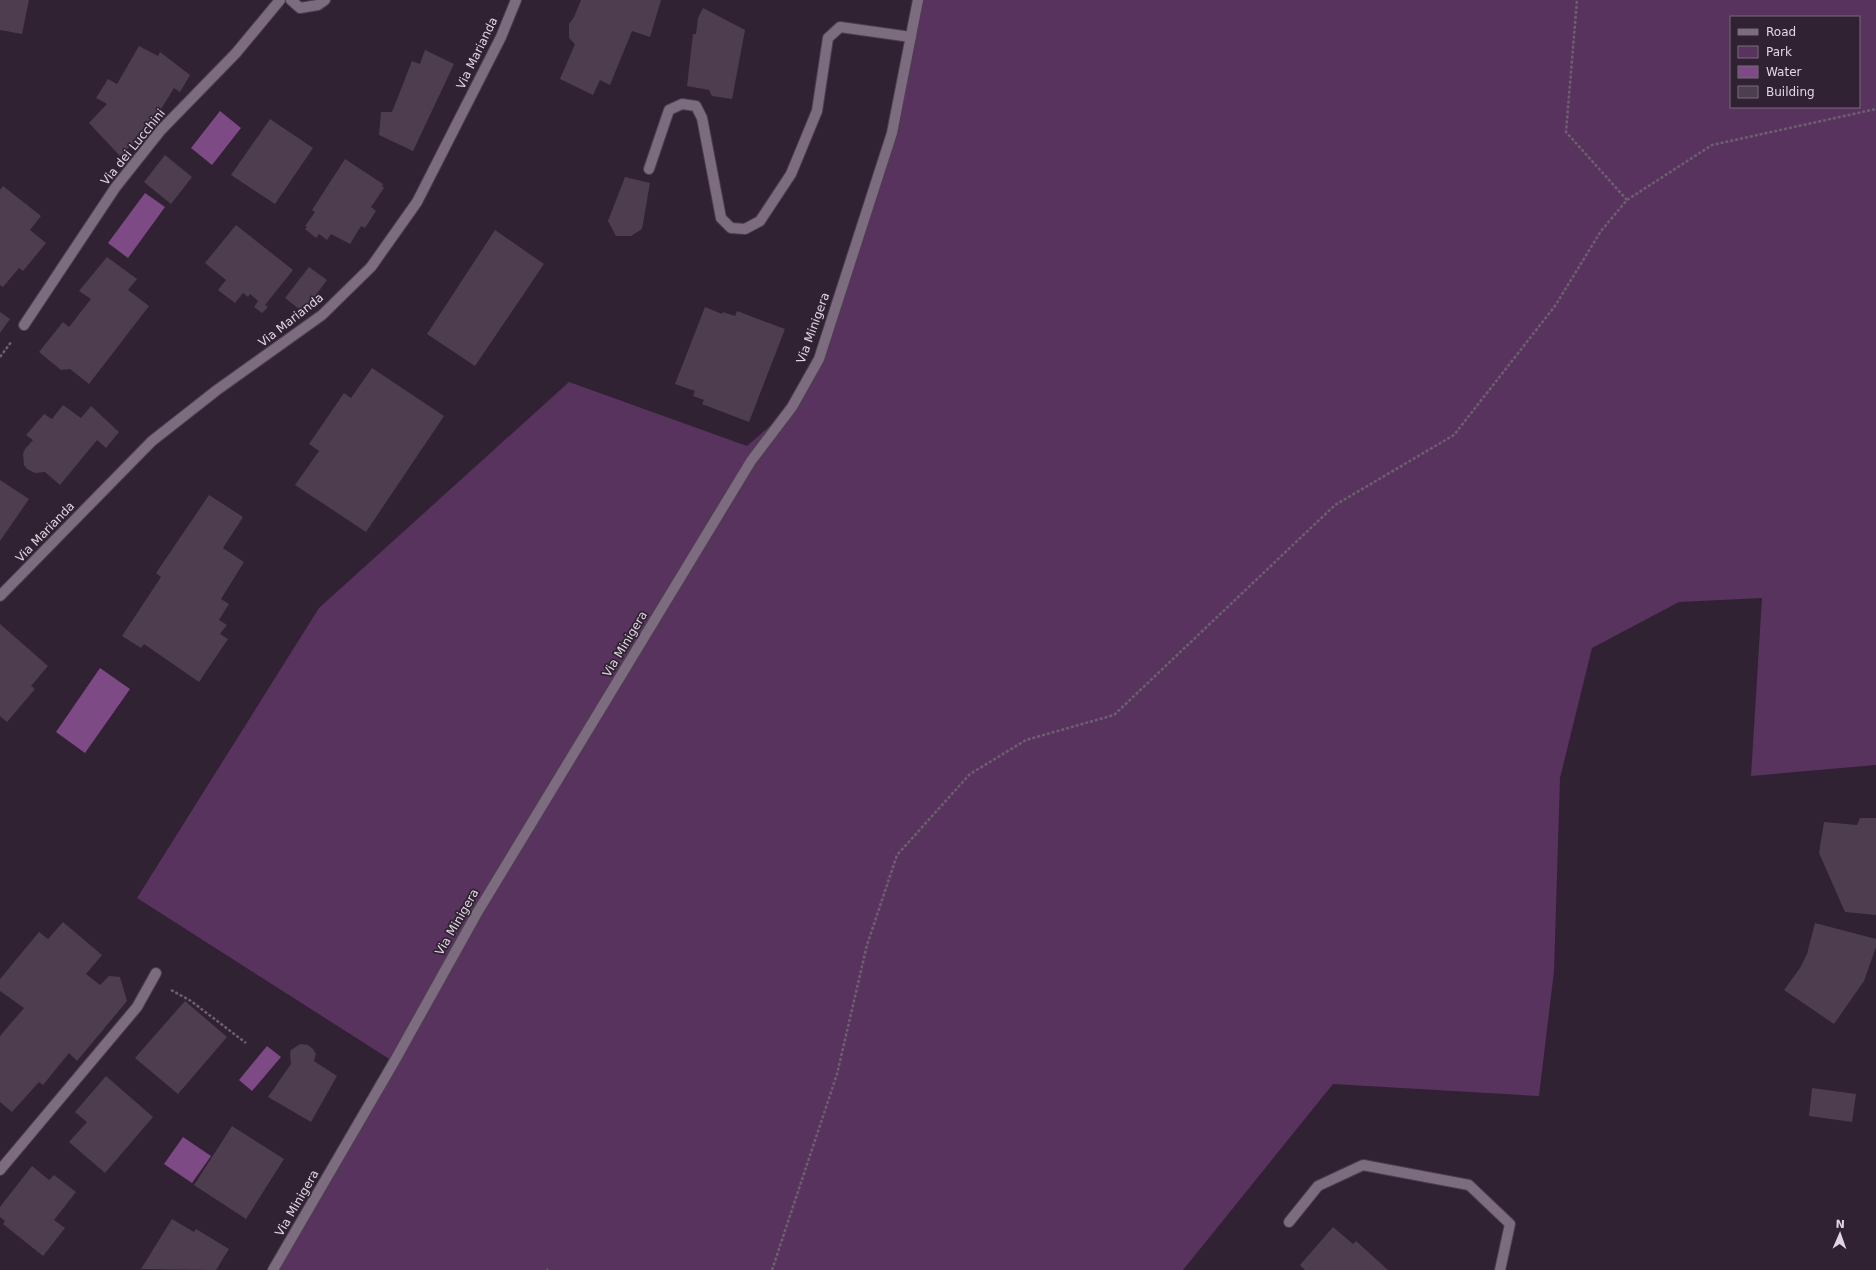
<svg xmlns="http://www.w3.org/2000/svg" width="1876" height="1270" viewBox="0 0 1876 1270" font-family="'DejaVu Sans',sans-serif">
<rect width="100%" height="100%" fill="#302233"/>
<!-- green -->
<path fill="#58335e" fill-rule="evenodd" d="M 918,0 L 1876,0 L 1876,765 L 1751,776 L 1762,598 L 1679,602 L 1592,648 L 1560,778 L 1554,971 L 1539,1096 L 1333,1084 L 1183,1270 L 273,1270 L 394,1062 L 137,898 L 319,608 L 569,382 L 747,446 L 792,407 L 819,359 L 892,133 ZM 1731,17 L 1859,17 L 1859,107 L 1731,107 Z"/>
<!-- water -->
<path fill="#7d4a85" d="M 220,111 L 241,128 L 212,165 L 191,148 Z
M 145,193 L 165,207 L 128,258 L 108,243 Z
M 100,668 L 130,689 L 85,753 L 56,732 Z
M 267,1046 L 281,1057 L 252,1091 L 239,1080 Z
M 183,1137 L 211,1156 L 192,1183 L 164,1164 Z"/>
<!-- building -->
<path fill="#4d3d4f" d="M 0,0 L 29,0 L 22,34 L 0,30 Z
M 581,0 L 661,0 L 650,37 L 632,31 L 610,85 L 600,80 L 593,95 L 560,79 L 575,44 L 569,38 L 569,24 L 574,17 Z
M 703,8 L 745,30 L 732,99 L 712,96 L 709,90 L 687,86 L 693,34 L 696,34 L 698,18 Z
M 139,46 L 158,56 L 160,52 L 190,75 L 180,92 L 174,88 L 150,127 L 120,156 L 89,123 L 107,104 L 96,98 L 108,79 L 117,84 Z
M 425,50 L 454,64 L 413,151 L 379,135 L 381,112 L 392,112 L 412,61 L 420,64 Z
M 270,119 L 313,148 L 275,204 L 231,175 Z
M 165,155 L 192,177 L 171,204 L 144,182 Z
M 345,159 L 383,184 L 382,186 L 384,188 L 371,207 L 376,211 L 365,228 L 361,226 L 350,244 L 331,234 L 327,240 L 319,234 L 316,238 L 305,229 L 307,227 L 305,226 L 315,212 L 312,210 Z
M 625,177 L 650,183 L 642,229 L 631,236 L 616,236 L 608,221 Z
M 3,186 L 41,216 L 30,230 L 46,243 L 23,271 L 19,268 L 3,287 L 0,285 L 0,190 Z
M 236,225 L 293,270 L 265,305 L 268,307 L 262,313 L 254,307 L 258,301 L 250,294 L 248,297 L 243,293 L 235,303 L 218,290 L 226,280 L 205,263 Z
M 495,230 L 544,264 L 475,366 L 427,334 Z
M 107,257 L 137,279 L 128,290 L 149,306 L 89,384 L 70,369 L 61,370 L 39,352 L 63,322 L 69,327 L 91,299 L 79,291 Z
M 309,267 L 327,280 L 303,312 L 285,298 Z
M 705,307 L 722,314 L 723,312 L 735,316 L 737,311 L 785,329 L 749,422 L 702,404 L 704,400 L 693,396 L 695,391 L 675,384 Z
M 0,312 L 10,319 L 0,333 Z
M 372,368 L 444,416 L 366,532 L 295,485 L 319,451 L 309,444 L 344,393 L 351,398 Z
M 63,405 L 81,418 L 91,406 L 119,432 L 106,448 L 97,440 L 60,485 L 45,472 L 35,473 L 27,469 L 24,465 L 23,454 L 25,449 L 33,440 L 26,435 L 44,414 L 52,419 Z
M 0,480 L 29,499 L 0,541 Z
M 209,495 L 243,517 L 223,548 L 244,562 L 221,599 L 229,604 L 219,620 L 227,625 L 220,634 L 228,639 L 199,682 L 144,644 L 141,648 L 122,636 L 161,577 L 156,573 Z
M 0,624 L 48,666 L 31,686 L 35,689 L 7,722 L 0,716 Z
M 1860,818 L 1876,818 L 1876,915 L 1845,912 L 1819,853 L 1824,822 L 1857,825 Z
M 63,922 L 102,955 L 86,974 L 100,985 L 109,976 L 120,977 L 127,1001 L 77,1061 L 69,1053 L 43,1085 L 39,1082 L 12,1112 L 0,1102 L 0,1036 L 24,1008 L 0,991 L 0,979 L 39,932 L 48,939 Z
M 1815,923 L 1876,939 L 1876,947 L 1864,981 L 1834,1024 L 1784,990 L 1800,968 L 1807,954 Z
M 185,1001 L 227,1037 L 178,1094 L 135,1058 Z
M 300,1044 L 308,1045 L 313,1049 L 316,1054 L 314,1061 L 337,1076 L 311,1122 L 268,1097 L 291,1064 L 290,1053 L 291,1050 Z
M 106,1076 L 153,1117 L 105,1173 L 69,1142 L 87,1122 L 75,1112 Z
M 1812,1088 L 1856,1094 L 1852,1122 L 1809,1116 Z
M 232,1126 L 284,1159 L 246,1219 L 194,1185 Z
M 32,1166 L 49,1180 L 54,1175 L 76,1192 L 54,1220 L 65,1228 L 43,1256 L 3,1224 L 5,1221 L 0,1217 L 0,1207 Z
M 172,1219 L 194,1232 L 196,1229 L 229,1249 L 216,1270 L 141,1269 Z
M 1333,1227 L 1353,1244 L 1356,1241 L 1388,1270 L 1305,1270 L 1300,1265 Z"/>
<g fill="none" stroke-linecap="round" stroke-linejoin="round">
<defs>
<path id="service" d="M 649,169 L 669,110 L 682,104 L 696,106 L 702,118 L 721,218 L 731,228 L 745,229 L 760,221 L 791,174 L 817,111 L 828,38 L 840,27 L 911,37
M 1289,1222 L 1318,1186 L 1363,1165 L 1469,1185 L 1510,1224 L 1500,1270"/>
<path id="minor" d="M 291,0 L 300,8 L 318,5 L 325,0
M 24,325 L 115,188 L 161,130 L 236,53 L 280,0
M 0,596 L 152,441 L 217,390 L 322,315 L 371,267 L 417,202 L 501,37 L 516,0
M 0,1170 L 137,1007 L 156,973
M 273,1270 L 394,1062 L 477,913 L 751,461 L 792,407 L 819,359 L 892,133 L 918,0"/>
</defs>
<!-- service casing -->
<use href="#service" stroke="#4c404e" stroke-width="12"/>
<!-- minor casing -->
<use href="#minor" stroke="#4c404e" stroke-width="12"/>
<!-- path -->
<path stroke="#6c606f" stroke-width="2.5" stroke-dasharray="3 2" stroke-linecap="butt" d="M 1627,200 L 1712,145 L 1876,109
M 0,357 L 12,341
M 171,990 L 191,1001 L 246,1043
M 547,1270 L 548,1269
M 772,1270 L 837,1074 L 867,945 L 897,855 L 970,774 L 1026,740 L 1114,715 L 1335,505 L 1454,435 L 1555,306 L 1601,231 L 1627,200 L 1566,132 L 1577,0"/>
<!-- service -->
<use href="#service" stroke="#7d6c80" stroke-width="10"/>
<!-- minor -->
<use href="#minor" stroke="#7d6c80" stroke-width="10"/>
</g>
<g text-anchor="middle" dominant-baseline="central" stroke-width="3.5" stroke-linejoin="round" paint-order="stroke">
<!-- street labels -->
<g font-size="12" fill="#e0d6e1" stroke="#302233">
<text transform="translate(477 53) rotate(-64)">Via Marianda</text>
<text transform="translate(133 147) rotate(-51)">Via dei Lucchini</text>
<text transform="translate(291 320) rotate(-38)">Via Marianda</text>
<text transform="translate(813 328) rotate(-70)">Via Minigera</text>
<text transform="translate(45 532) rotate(-46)">Via Marianda</text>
<text transform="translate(625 644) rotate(-59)">Via Minigera</text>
<text transform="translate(457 922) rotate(-60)">Via Minigera</text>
<text transform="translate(297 1203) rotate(-60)">Via Minigera</text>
</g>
</g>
<!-- legend -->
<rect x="1730" y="16" width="130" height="92" fill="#302233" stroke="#766a79"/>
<rect x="1738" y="29" width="20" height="6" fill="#7d6c80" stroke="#766a79"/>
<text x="1766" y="36" font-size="12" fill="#e0d6e1">Road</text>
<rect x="1738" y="46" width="20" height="12" fill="#58335e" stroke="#766a79"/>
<text x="1766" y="56" font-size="12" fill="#e0d6e1">Park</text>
<rect x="1738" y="66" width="20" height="12" fill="#7d4a85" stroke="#766a79"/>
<text x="1766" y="76" font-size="12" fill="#e0d6e1">Water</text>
<rect x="1738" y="86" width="20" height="12" fill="#4d3d4f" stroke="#766a79"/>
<text x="1766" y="96" font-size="12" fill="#e0d6e1">Building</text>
<!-- north arrow -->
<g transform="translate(1840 1234) rotate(2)" stroke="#302233" stroke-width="3" paint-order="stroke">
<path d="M0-3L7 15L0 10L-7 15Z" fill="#e0d6e1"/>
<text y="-6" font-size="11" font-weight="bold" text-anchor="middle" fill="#e0d6e1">N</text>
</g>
</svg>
